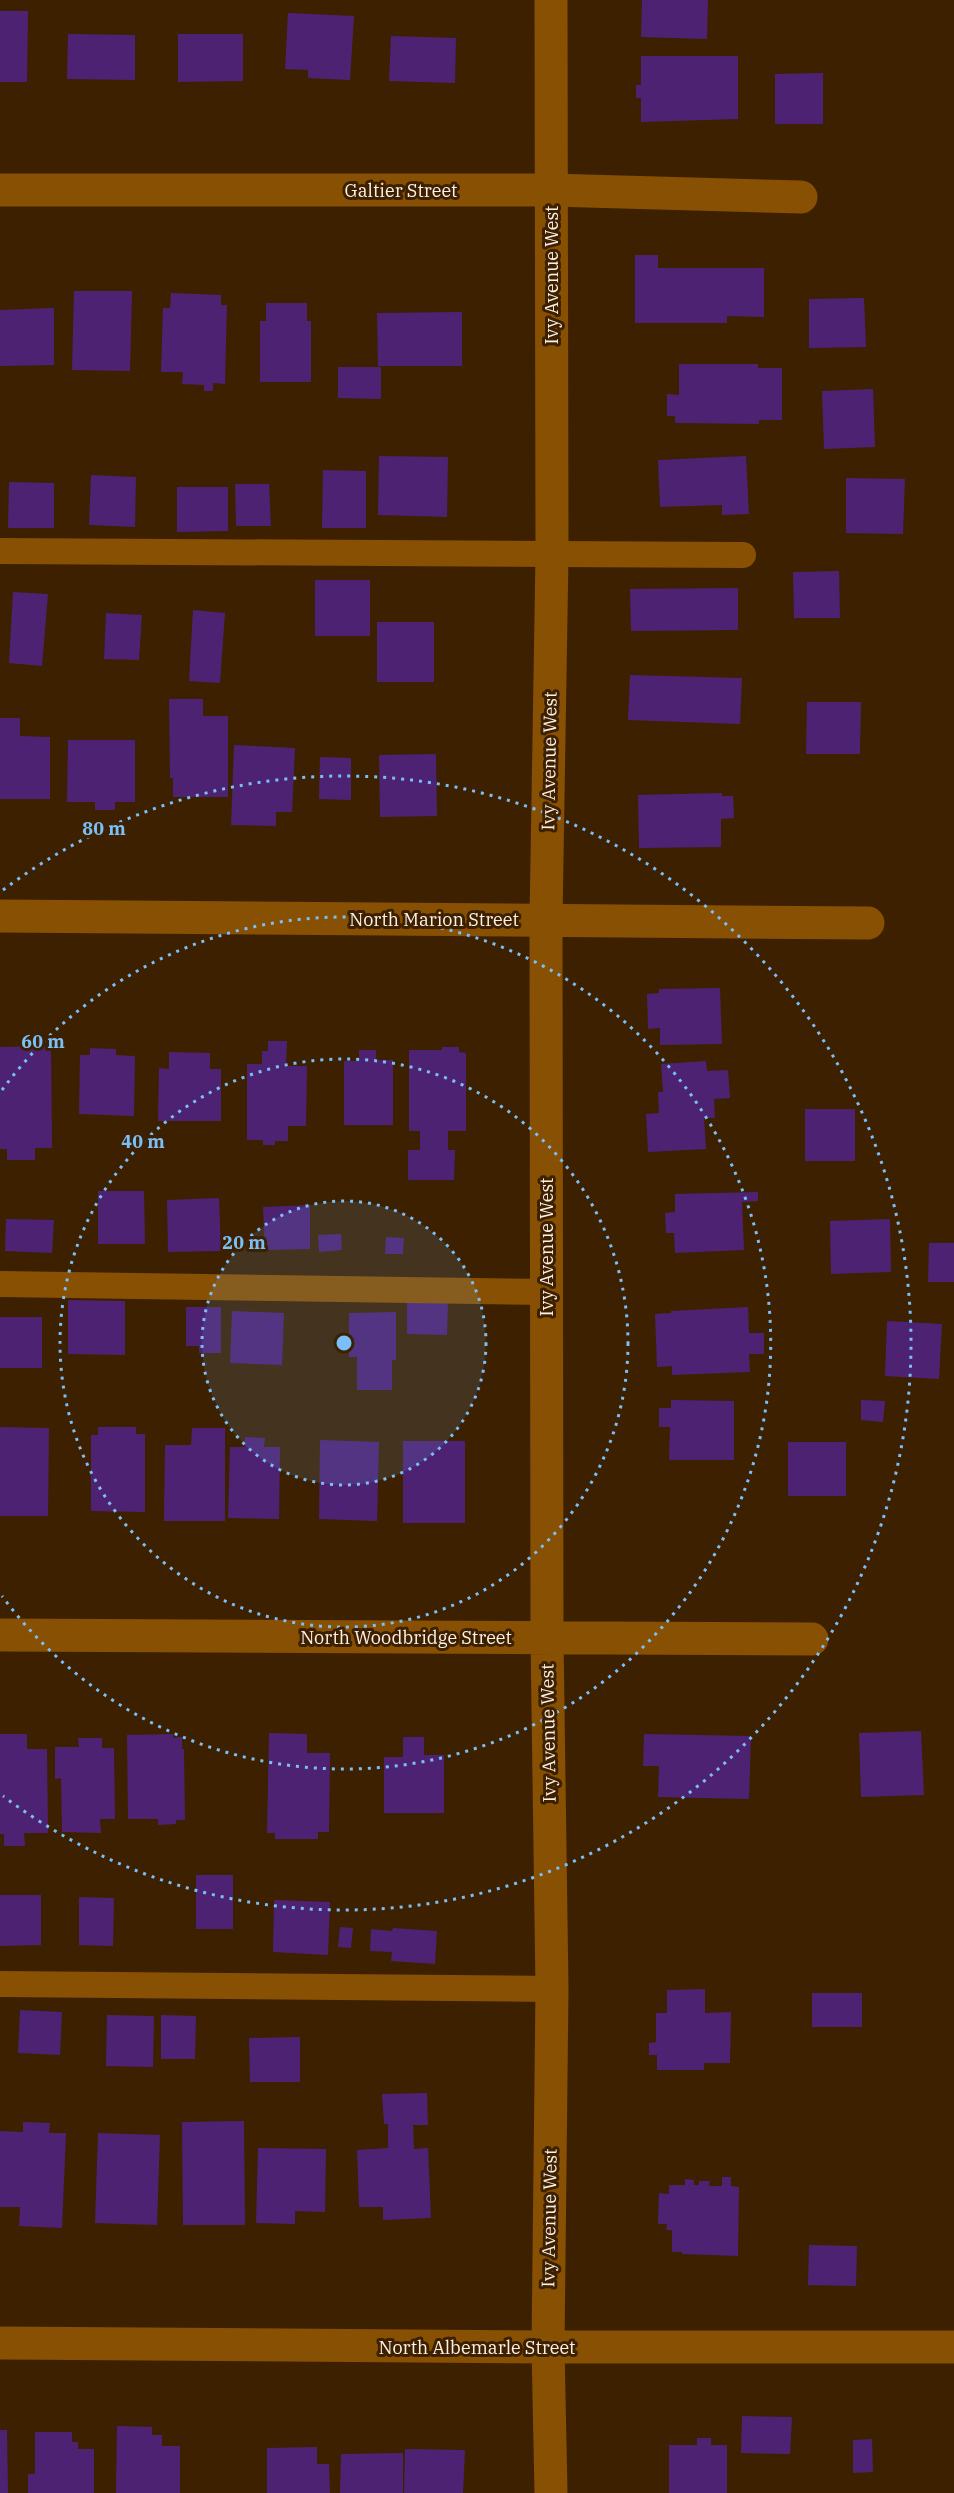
<svg xmlns="http://www.w3.org/2000/svg" width="954" height="2493" viewBox="0 0 954 2493" font-family="'IBM Plex Serif',serif">
<rect width="100%" height="100%" fill="#3d2000"/>
<!-- building -->
<path fill="#4e2273" d="M 642,0 L 708,0 L 707,39 L 641,37 Z
M 0,11 L 28,11 L 27,82 L 0,82 Z
M 288,13 L 354,16 L 350,80 L 308,78 L 308,70 L 285,69 Z
M 68,34 L 135,35 L 135,80 L 67,79 Z
M 178,34 L 243,34 L 243,81 L 178,82 Z
M 391,36 L 456,38 L 455,83 L 389,81 Z
M 641,56 L 738,56 L 738,119 L 641,122 L 641,98 L 636,98 L 636,85 L 641,85 Z
M 823,73 L 823,124 L 775,124 L 775,74 Z
M 635,255 L 658,255 L 658,268 L 764,268 L 764,317 L 727,316 L 727,323 L 635,323 Z
M 74,291 L 132,291 L 130,371 L 72,370 Z
M 171,293 L 221,295 L 221,305 L 227,305 L 225,384 L 213,383 L 213,391 L 204,391 L 204,385 L 182,384 L 183,372 L 161,372 L 163,308 L 170,308 Z
M 864,298 L 866,347 L 809,348 L 809,299 Z
M 266,303 L 307,303 L 307,321 L 311,321 L 311,382 L 260,382 L 260,321 L 266,321 Z
M 54,308 L 54,365 L 0,366 L 0,310 Z
M 462,312 L 462,366 L 378,366 L 377,313 Z
M 679,364 L 758,364 L 758,368 L 782,368 L 782,420 L 759,420 L 759,424 L 675,423 L 675,416 L 667,416 L 667,394 L 679,395 Z
M 338,367 L 381,367 L 381,399 L 338,398 Z
M 873,389 L 875,447 L 824,449 L 822,391 Z
M 379,456 L 448,457 L 447,517 L 378,515 Z
M 746,456 L 749,514 L 722,515 L 722,505 L 660,507 L 658,460 Z
M 323,470 L 366,471 L 366,528 L 322,528 Z
M 91,475 L 136,477 L 135,527 L 89,525 Z
M 846,478 L 905,479 L 903,534 L 846,533 Z
M 9,482 L 54,483 L 54,528 L 8,528 Z
M 235,484 L 269,484 L 271,526 L 236,526 Z
M 177,487 L 228,487 L 228,531 L 177,532 Z
M 839,571 L 840,618 L 794,618 L 793,572 Z
M 315,580 L 370,580 L 370,636 L 315,636 Z
M 738,588 L 738,630 L 631,631 L 630,589 Z
M 13,592 L 48,594 L 42,666 L 9,663 Z
M 193,610 L 225,613 L 220,683 L 189,681 Z
M 106,613 L 142,615 L 139,660 L 104,659 Z
M 377,622 L 434,622 L 434,682 L 377,682 Z
M 630,675 L 742,678 L 740,724 L 628,720 Z
M 169,699 L 203,699 L 203,716 L 228,716 L 228,797 L 173,797 L 173,778 L 170,778 Z
M 807,702 L 861,702 L 860,754 L 806,754 Z
M 0,718 L 20,718 L 20,736 L 50,737 L 50,799 L 0,799 Z
M 68,740 L 135,740 L 135,802 L 115,802 L 115,810 L 95,810 L 95,802 L 67,802 Z
M 234,745 L 295,748 L 292,812 L 276,812 L 276,826 L 231,825 Z
M 436,754 L 437,816 L 380,817 L 379,755 Z
M 320,757 L 351,758 L 351,800 L 319,799 Z
M 722,793 L 722,796 L 733,796 L 734,818 L 721,819 L 721,847 L 639,848 L 638,795 Z
M 720,988 L 722,1044 L 660,1045 L 660,1028 L 648,1029 L 647,994 L 659,993 L 659,989 Z
M 268,1041 L 287,1041 L 286,1066 L 307,1066 L 306,1126 L 288,1126 L 288,1141 L 275,1141 L 275,1145 L 263,1145 L 263,1140 L 247,1140 L 247,1064 L 262,1064 L 262,1051 L 268,1051 Z
M 51,1046 L 52,1148 L 35,1148 L 35,1160 L 7,1160 L 7,1149 L 0,1149 L 0,1047 Z
M 442,1047 L 459,1047 L 459,1052 L 466,1053 L 466,1131 L 448,1131 L 448,1150 L 455,1150 L 454,1180 L 408,1180 L 408,1150 L 420,1150 L 420,1131 L 409,1131 L 409,1050 L 442,1050 Z
M 90,1048 L 116,1049 L 116,1055 L 135,1056 L 134,1116 L 79,1114 L 80,1055 L 90,1055 Z
M 359,1050 L 376,1050 L 376,1060 L 393,1060 L 393,1125 L 344,1125 L 344,1061 L 359,1061 Z
M 169,1052 L 210,1053 L 210,1069 L 221,1069 L 221,1121 L 158,1121 L 159,1068 L 169,1069 Z
M 706,1061 L 707,1071 L 728,1070 L 730,1098 L 714,1099 L 715,1118 L 704,1118 L 706,1149 L 648,1152 L 646,1114 L 659,1113 L 658,1092 L 663,1092 L 661,1064 Z
M 805,1109 L 855,1109 L 855,1161 L 805,1161 Z
M 98,1191 L 144,1191 L 145,1244 L 98,1244 Z
M 758,1192 L 758,1201 L 742,1202 L 744,1250 L 675,1253 L 674,1233 L 666,1233 L 665,1213 L 675,1212 L 675,1194 Z
M 219,1198 L 221,1251 L 168,1252 L 167,1200 Z
M 310,1205 L 310,1249 L 265,1250 L 263,1207 Z
M 6,1219 L 54,1220 L 52,1253 L 5,1251 Z
M 890,1219 L 891,1272 L 831,1274 L 830,1221 Z
M 341,1234 L 342,1250 L 319,1252 L 318,1235 Z
M 386,1237 L 404,1238 L 403,1254 L 385,1254 Z
M 929,1243 L 954,1243 L 954,1282 L 928,1282 Z
M 68,1300 L 125,1301 L 125,1355 L 68,1354 Z
M 407,1302 L 448,1303 L 447,1335 L 407,1334 Z
M 186,1307 L 221,1307 L 221,1353 L 199,1353 L 199,1346 L 186,1346 Z
M 748,1307 L 749,1333 L 764,1333 L 764,1354 L 749,1354 L 750,1372 L 672,1375 L 672,1366 L 657,1367 L 655,1314 L 671,1313 L 671,1311 Z
M 232,1311 L 284,1313 L 282,1365 L 230,1363 Z
M 396,1312 L 396,1360 L 392,1360 L 392,1390 L 357,1390 L 357,1357 L 349,1357 L 349,1313 Z
M 0,1317 L 42,1317 L 42,1368 L 0,1368 Z
M 887,1321 L 942,1324 L 939,1379 L 885,1376 Z
M 671,1400 L 734,1401 L 734,1460 L 669,1460 L 670,1427 L 659,1427 L 659,1408 L 671,1408 Z
M 861,1400 L 885,1401 L 883,1422 L 861,1420 Z
M 0,1427 L 49,1428 L 48,1516 L 0,1516 Z
M 98,1427 L 136,1427 L 136,1434 L 145,1434 L 145,1512 L 91,1511 L 91,1435 L 98,1435 Z
M 192,1428 L 225,1428 L 225,1521 L 164,1521 L 165,1445 L 191,1445 Z
M 245,1437 L 265,1438 L 264,1447 L 280,1447 L 279,1519 L 228,1518 L 230,1447 L 245,1447 Z
M 320,1440 L 379,1442 L 377,1521 L 319,1519 Z
M 403,1441 L 465,1441 L 465,1523 L 403,1523 Z
M 788,1442 L 846,1442 L 846,1496 L 788,1496 Z
M 921,1731 L 924,1795 L 861,1797 L 859,1733 Z
M 269,1733 L 307,1734 L 307,1753 L 330,1753 L 329,1832 L 318,1832 L 318,1839 L 275,1839 L 275,1833 L 267,1833 Z
M 0,1734 L 27,1734 L 27,1749 L 47,1749 L 48,1833 L 24,1833 L 25,1846 L 4,1846 L 4,1834 L 0,1834 Z
M 173,1734 L 173,1738 L 182,1737 L 182,1749 L 184,1749 L 185,1820 L 176,1820 L 176,1824 L 158,1825 L 158,1819 L 128,1819 L 127,1735 Z
M 644,1734 L 751,1736 L 749,1799 L 658,1797 L 659,1766 L 643,1766 Z
M 403,1737 L 424,1737 L 424,1755 L 444,1755 L 444,1813 L 384,1813 L 384,1757 L 403,1757 Z
M 78,1738 L 102,1738 L 102,1748 L 114,1748 L 115,1819 L 100,1819 L 101,1833 L 62,1832 L 61,1778 L 55,1779 L 55,1747 L 79,1747 Z
M 196,1875 L 233,1875 L 233,1929 L 196,1929 Z
M 0,1895 L 41,1895 L 41,1945 L 0,1946 Z
M 79,1897 L 114,1898 L 113,1946 L 79,1945 Z
M 274,1900 L 330,1902 L 328,1955 L 273,1952 Z
M 340,1927 L 353,1928 L 351,1948 L 338,1947 Z
M 393,1928 L 437,1931 L 435,1964 L 391,1961 L 392,1952 L 370,1951 L 371,1929 L 392,1931 Z
M 705,1989 L 705,2013 L 731,2012 L 730,2063 L 704,2063 L 704,2070 L 657,2070 L 657,2055 L 649,2055 L 649,2043 L 656,2042 L 656,2013 L 667,2013 L 667,1990 Z
M 812,1993 L 862,1993 L 862,2027 L 812,2027 Z
M 20,2010 L 62,2012 L 60,2055 L 18,2053 Z
M 107,2015 L 154,2016 L 153,2067 L 106,2066 Z
M 161,2015 L 196,2016 L 195,2059 L 161,2059 Z
M 300,2037 L 300,2082 L 250,2082 L 249,2038 Z
M 427,2093 L 428,2125 L 413,2125 L 414,2149 L 428,2148 L 431,2218 L 383,2220 L 383,2207 L 359,2207 L 357,2150 L 388,2148 L 388,2124 L 384,2124 L 382,2094 Z
M 244,2121 L 245,2225 L 183,2225 L 182,2122 Z
M 23,2122 L 50,2123 L 49,2133 L 66,2133 L 62,2228 L 19,2226 L 20,2207 L 0,2207 L 0,2131 L 23,2132 Z
M 98,2133 L 160,2135 L 157,2225 L 95,2223 Z
M 258,2148 L 326,2149 L 325,2212 L 295,2211 L 295,2224 L 256,2223 Z
M 722,2177 L 731,2177 L 731,2186 L 739,2187 L 738,2256 L 682,2254 L 682,2252 L 672,2252 L 672,2230 L 666,2230 L 667,2224 L 658,2224 L 659,2193 L 669,2194 L 669,2185 L 685,2185 L 685,2179 L 694,2180 L 694,2185 L 699,2185 L 699,2181 L 710,2181 L 709,2186 L 722,2186 Z
M 809,2245 L 857,2246 L 856,2286 L 808,2285 Z
M 742,2416 L 792,2417 L 790,2454 L 741,2453 Z
M 117,2426 L 152,2427 L 152,2435 L 162,2435 L 162,2446 L 180,2446 L 180,2493 L 116,2493 Z
M 0,2430 L 7,2430 L 8,2493 L 0,2493 Z
M 35,2432 L 72,2432 L 72,2442 L 78,2442 L 78,2449 L 94,2449 L 94,2493 L 28,2493 L 28,2474 L 35,2474 Z
M 697,2438 L 711,2438 L 711,2445 L 727,2445 L 727,2493 L 669,2493 L 669,2445 L 697,2445 Z
M 872,2439 L 873,2472 L 853,2473 L 853,2440 Z
M 317,2447 L 317,2464 L 329,2464 L 330,2493 L 267,2493 L 267,2448 Z
M 405,2449 L 465,2450 L 463,2493 L 404,2493 Z
M 403,2453 L 403,2493 L 340,2493 L 341,2454 Z"/>
<g fill="none" stroke-linecap="round" stroke-linejoin="round">
<!-- lane -->
<path stroke="#885002" stroke-width="26" d="M 0,551 L 743,555
M 0,1284 L 546,1292
M 0,1984 L 552,1989"/>
<!-- street -->
<path stroke="#885002" stroke-width="33" d="M 0,190 L 551,190 L 801,197
M 0,916 L 868,923
M 0,1635 L 812,1639
M 0,2343 L 548,2347 L 954,2347
M 551,2493 L 548,2347 L 552,1989 L 547,1638 L 546,920 L 552,555 L 551,0"/>
</g>
<!-- distance rings -->
<circle cx="344" cy="1343" r="142" fill="#7abff8" fill-opacity=".12"/>
<g fill="none" stroke="#7abff8" stroke-width="3" stroke-dasharray="3 6">
<circle cx="344" cy="1343" r="142"/>
<circle cx="344" cy="1343" r="284"/>
<path d="M2 1090A426 426 0 1 1 2 1596"/>
<path d="M3 890A567 567 0 1 1 3 1796"/>
</g>
<g text-anchor="middle" dominant-baseline="central" stroke-width="6" stroke-linejoin="round" paint-order="stroke">
<!-- street labels -->
<g font-size="18" fill="#fdf0e4" stroke="#3d2000">
<text x="401" y="190">Galtier Street</text>
<text transform="translate(551 275) rotate(-90)">Ivy Avenue West</text>
<text transform="translate(549 761) rotate(-89)">Ivy Avenue West</text>
<text x="434" y="919">North Marion Street</text>
<text transform="translate(546 1247) rotate(-90)">Ivy Avenue West</text>
<text x="406" y="1637">North Woodbridge Street</text>
<text transform="translate(548 1733) rotate(-91)">Ivy Avenue West</text>
<text transform="translate(549 2218) rotate(-89)">Ivy Avenue West</text>
<text x="477" y="2347">North Albemarle Street</text>
</g>
</g>
<circle cx="344" cy="1343" r="9" fill="#7abff8" stroke="#3d2000" stroke-width="3"/>
<g font-size="18" text-anchor="middle" font-weight="bold" fill="#7abff8" stroke="#3d2000" stroke-width="6" stroke-linejoin="round" paint-order="stroke">
<text x="104" y="835">80 m</text>
<text x="43" y="1048">60 m</text>
<text x="143" y="1148">40 m</text>
<text x="244" y="1249">20 m</text>
</g>
</svg>
